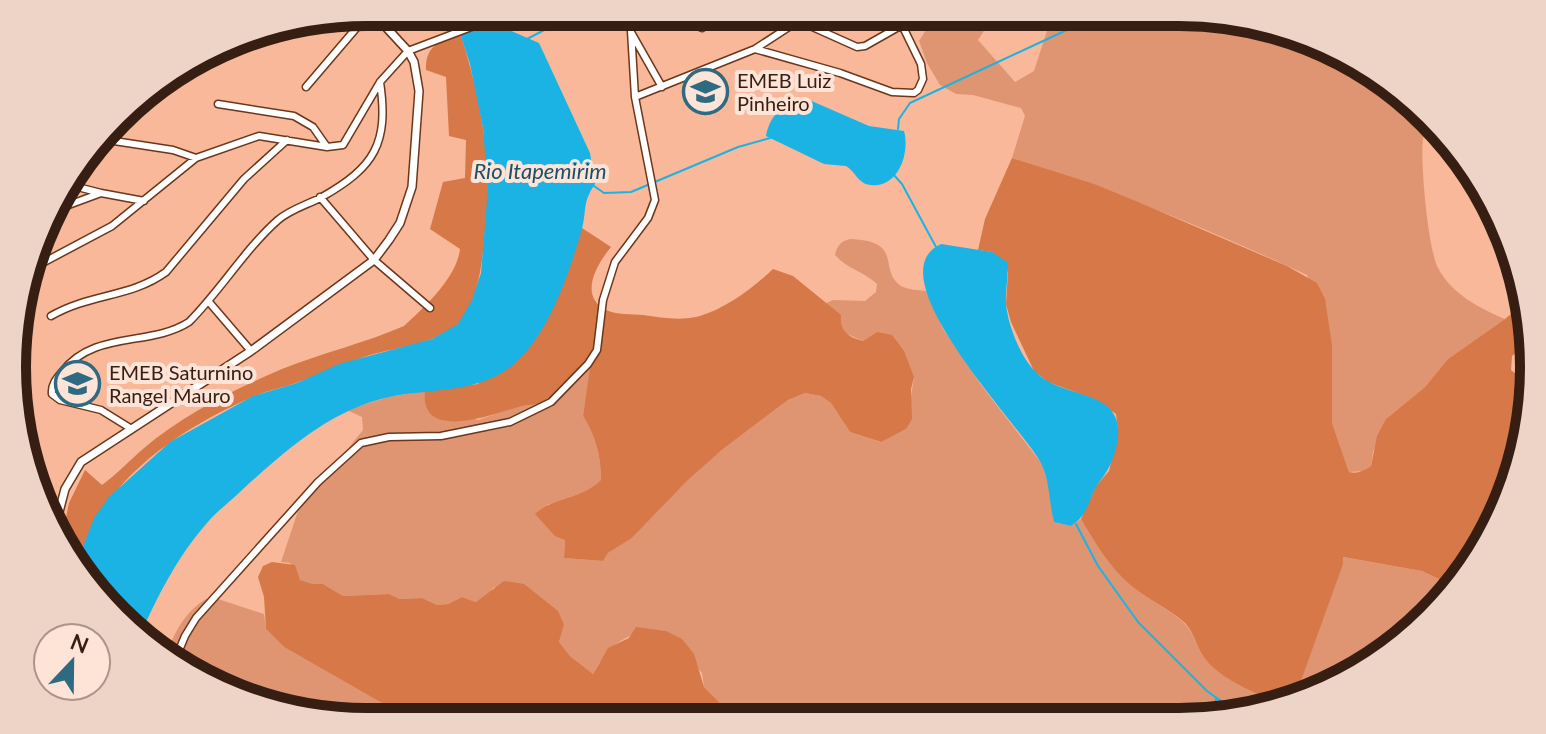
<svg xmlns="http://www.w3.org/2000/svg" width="1546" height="734" viewBox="0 0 1546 734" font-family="Lato,sans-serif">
<rect width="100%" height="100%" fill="#f8b899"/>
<!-- green -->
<path fill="#df9571" d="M 925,12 L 990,12 L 993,17 L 978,40 L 1015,82 L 1034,71 L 1053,12 L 1179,12 L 1315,39 L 1430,116 C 1430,124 1425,131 1423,139 C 1420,161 1428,249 1438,268 C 1452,294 1479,308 1505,319 L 1448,359 L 1425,387 L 1386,419 L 1373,452 L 1371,466 L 1364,471 L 1349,472 L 1332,423 L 1332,345 L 1307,275 C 1211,230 1113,190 1012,158 L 1025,116 L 1021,108 L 973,95 L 956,94 L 940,85 L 927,63 L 919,41 L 929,25 Z
M 850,239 C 905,241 877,269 901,286 C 908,290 918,290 926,291 L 943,329 L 981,385 L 1042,464 L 1048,484 L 1054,522 L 1071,526 L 1081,519 C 1095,543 1108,565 1129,584 C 1146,599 1169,608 1184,623 C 1196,635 1196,648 1206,660 C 1223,681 1256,693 1280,704 L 1226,719 L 719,721 L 719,702 L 704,687 L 702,673 L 666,631 C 631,629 608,643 593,674 L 570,656 L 559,642 L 564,625 L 494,587 L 488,595 L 476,602 L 462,597 L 448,604 L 437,605 L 422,598 L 400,599 L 389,594 L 343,596 L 323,584 L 313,584 L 300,580 L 290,563 L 281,562 L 305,490 L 342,456 L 363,430 L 362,417 L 347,410 L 388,397 L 425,391 L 425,400 L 478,420 L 522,405 L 547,401 L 583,365 L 593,352 L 583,416 C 596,437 601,456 601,480 L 593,489 L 547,505 L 565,540 L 564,558 L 603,561 L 608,553 L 632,538 L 687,481 L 723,449 L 788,400 L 805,393 L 821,396 L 831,403 L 850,432 L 880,442 L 906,429 L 914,377 L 877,332 L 863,341 L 845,333 L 826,303 L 833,300 L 865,301 L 876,292 L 877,284 C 865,272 847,269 835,255 C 837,246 841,241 850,239 Z
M 1342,557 L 1422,571 L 1456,587 L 1395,648 L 1315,695 L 1290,701 L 1294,700 Z
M 206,599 L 218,599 L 264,614 L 266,629 L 284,647 L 415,722 L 367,722 L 231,695 L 167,655 C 173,633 186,611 206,599 Z"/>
<!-- forest -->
<path fill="#d67847" d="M 460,32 C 476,83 487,134 488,187 C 489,205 485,224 484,242 C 481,269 478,299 460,322 C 443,342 394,348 370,355 C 344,363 321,374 296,383 C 281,388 265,391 250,398 C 180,429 93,485 81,566 L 61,541 L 69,503 L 85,470 L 102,485 C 117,474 129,461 143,449 C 182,415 235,389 282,369 C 322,353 365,343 404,326 C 425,307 457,277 460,249 L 430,229 L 443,182 L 465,178 L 466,140 L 449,136 L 446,77 L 426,70 C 425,45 441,41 460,32 Z
M 1012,158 L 1094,184 L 1143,204 L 1287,266 L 1317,283 L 1325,299 L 1332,345 L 1332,423 L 1349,472 C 1357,474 1364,471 1371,466 L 1377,436 L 1386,419 L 1425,387 L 1448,359 L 1505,319 L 1522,305 L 1529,343 L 1512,356 L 1511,370 L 1517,375 L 1532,377 L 1507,503 L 1461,583 L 1456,587 L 1422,571 L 1343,557 L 1343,564 L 1294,700 L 1280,704 C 1256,693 1223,681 1206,660 C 1196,648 1196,635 1185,623 C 1169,608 1146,599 1129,584 C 1108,565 1095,543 1081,519 L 1096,486 L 1109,471 L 1118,432 L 1116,414 L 1094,399 L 1048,382 L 1034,371 L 1011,322 L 1006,304 L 1008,272 L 992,252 L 978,250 L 985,219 Z
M 582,228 L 611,247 C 597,264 578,296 606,310 C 616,315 632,314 643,315 C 662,318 682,321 700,316 C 726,308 753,288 773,269 L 793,276 L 841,315 C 839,331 848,337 863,341 L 877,332 L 892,335 L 904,351 L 914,377 L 911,389 L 912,419 L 906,429 L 881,442 L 850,432 L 831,403 L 821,396 L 805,393 L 788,400 L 723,449 L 687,481 L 632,538 L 608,553 L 603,561 L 564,558 L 565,540 L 555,536 L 535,514 C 553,497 583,499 601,480 C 601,456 596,437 583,416 L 592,354 C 579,368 565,388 549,399 C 541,405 527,404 518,407 C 494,414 419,443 425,391 L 478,384 Z
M 272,562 L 295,565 L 300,580 L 313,584 L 323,584 L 343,596 L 389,594 L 400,599 L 422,598 L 437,605 L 448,604 L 462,597 L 476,602 L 504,581 L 524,584 L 558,611 L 564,625 L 559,642 L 570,656 L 593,674 L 608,648 L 629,638 L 636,627 L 666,631 L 682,639 L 694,654 L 704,687 L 719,702 L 719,721 L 415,722 L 284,647 L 266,629 L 264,597 L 258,577 L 263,566 Z"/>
<!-- water -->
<path fill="#1bb3e4" d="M 447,12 L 501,12 L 509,30 L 539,43 L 590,153 L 595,184 C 582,203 587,209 582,229 C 569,273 550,332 515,363 C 481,394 431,388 389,397 C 330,410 285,451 242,490 C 231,501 217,511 207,523 C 177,557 157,597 139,638 L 133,634 L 81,566 L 84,544 L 94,518 L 109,497 L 170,442 L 253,396 L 297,383 L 339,364 L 432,339 L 458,324 L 472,300 L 481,273 L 488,189 L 483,128 L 470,64 L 460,33 L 452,28 Z
M 807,99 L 869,126 L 904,131 C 910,152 899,188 871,185 C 858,184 856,172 846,166 L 824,164 L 766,136 C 770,114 785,101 807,99 Z
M 941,244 L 992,252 L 1007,262 C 1009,276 1005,290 1006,304 C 1008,325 1020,356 1035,371 C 1060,400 1123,387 1118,437 C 1116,453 1110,469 1100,481 C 1087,498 1091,513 1071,526 L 1054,522 C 1049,503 1050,481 1041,463 C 1023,428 872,275 941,244 Z"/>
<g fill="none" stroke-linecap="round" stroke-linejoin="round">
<!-- stream -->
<path stroke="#1bb3e4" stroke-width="2" d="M 527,39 L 579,12
M 898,129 L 899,119 L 910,103 L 1071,28 L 1099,12
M 893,174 L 902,184 L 936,247
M 594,186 L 604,193 L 631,192 L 738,147 L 770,138
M 1076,524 L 1098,566 L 1138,622 L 1207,691 L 1221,701 L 1252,712
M 335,716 L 342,714 L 367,722
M 1212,719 L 1216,699"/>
<defs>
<path id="minor" d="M 669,12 L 702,28
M 628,18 L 665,12
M 799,21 L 857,47 L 865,46 L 902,25
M 632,34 L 662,87
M 755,49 L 840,73 L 892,92 L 914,93 L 918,90 L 923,79 L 921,64 L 902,25 L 886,12
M 306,87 L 370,12
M 635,97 L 755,49 L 812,12
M 218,104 L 294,116 L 313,127 L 327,147
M 101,139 L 173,150 L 196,158
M 66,184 L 101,193
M 320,197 L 374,260 L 430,308
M 55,210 L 101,193 L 144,201
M 31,269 L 112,226 L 196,158 L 259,136 L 327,147 L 343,145 L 380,82 L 408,51 L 511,12
M 209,302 L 251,351
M 51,316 C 91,293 130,298 166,272 L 244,179 L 287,140
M 130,428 L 101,410 L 60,400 L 52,394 C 51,385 56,379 62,372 C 94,330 150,347 189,322 C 220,291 246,248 278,220 C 291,209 307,205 322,197 C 375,167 389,143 380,82
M 175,660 L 185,636 L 196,618 L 318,482 L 361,443 L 389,437 L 441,436 L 510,422 L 551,402 L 588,364 L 597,350 L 603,300 L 615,262 L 648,218 L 655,200 L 635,97 L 631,31 L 627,12"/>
<path id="tertiary" d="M 54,531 L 65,489 L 81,462 L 251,351 L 374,260 L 389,240 L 400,223 L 412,187 L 419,91 L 414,62 L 408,51 L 372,12"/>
</defs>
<!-- minor casing -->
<use href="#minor" stroke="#6b361a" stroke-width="9"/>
<!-- tertiary casing -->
<use href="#tertiary" stroke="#6b361a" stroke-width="10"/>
<!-- minor -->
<use href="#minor" stroke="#fff" stroke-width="6"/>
<!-- tertiary -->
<use href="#tertiary" stroke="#fff" stroke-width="7"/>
</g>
<!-- icons -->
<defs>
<symbol id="school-ring" viewBox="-11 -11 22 22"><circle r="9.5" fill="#fee3d7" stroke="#2e6a82" stroke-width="1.5"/><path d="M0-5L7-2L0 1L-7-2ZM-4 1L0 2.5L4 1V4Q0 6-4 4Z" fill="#2e6a82"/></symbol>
</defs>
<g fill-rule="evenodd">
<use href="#school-ring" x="680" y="66" width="51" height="51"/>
<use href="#school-ring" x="52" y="358" width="51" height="51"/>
</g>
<g text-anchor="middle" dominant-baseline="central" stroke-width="8" stroke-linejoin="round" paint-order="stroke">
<!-- poi labels -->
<g font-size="20" fill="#361e12" stroke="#fee3d7" text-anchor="start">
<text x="737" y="80">EMEB Luiz<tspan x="737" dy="23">Pinheiro</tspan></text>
<text x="109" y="372">EMEB Saturnino<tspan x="109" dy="23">Rangel Mauro</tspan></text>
</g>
<!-- water labels -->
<g font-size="22" font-style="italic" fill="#1b5166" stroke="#fee3d7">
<text x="540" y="170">Rio Itapemirim</text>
</g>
</g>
<!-- crop -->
<path d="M0 0H1546V734H0ZM367 26H1179A341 341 0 0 1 1520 367V367A341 341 0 0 1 1179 708H367A341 341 0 0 1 26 367V367A341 341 0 0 1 367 26Z" fill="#eed3c7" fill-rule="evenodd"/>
<path fill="none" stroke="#361e12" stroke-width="10" d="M367 26H1179A341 341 0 0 1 1520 367V367A341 341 0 0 1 1179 708H367A341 341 0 0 1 26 367V367A341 341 0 0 1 367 26Z"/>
<!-- north arrow -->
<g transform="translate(72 662) rotate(22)"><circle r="38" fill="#fee3d7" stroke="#ae9488" stroke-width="2"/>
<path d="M0-6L14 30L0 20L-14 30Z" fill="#2e6a82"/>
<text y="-12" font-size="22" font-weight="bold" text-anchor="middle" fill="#361e12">N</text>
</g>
</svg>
